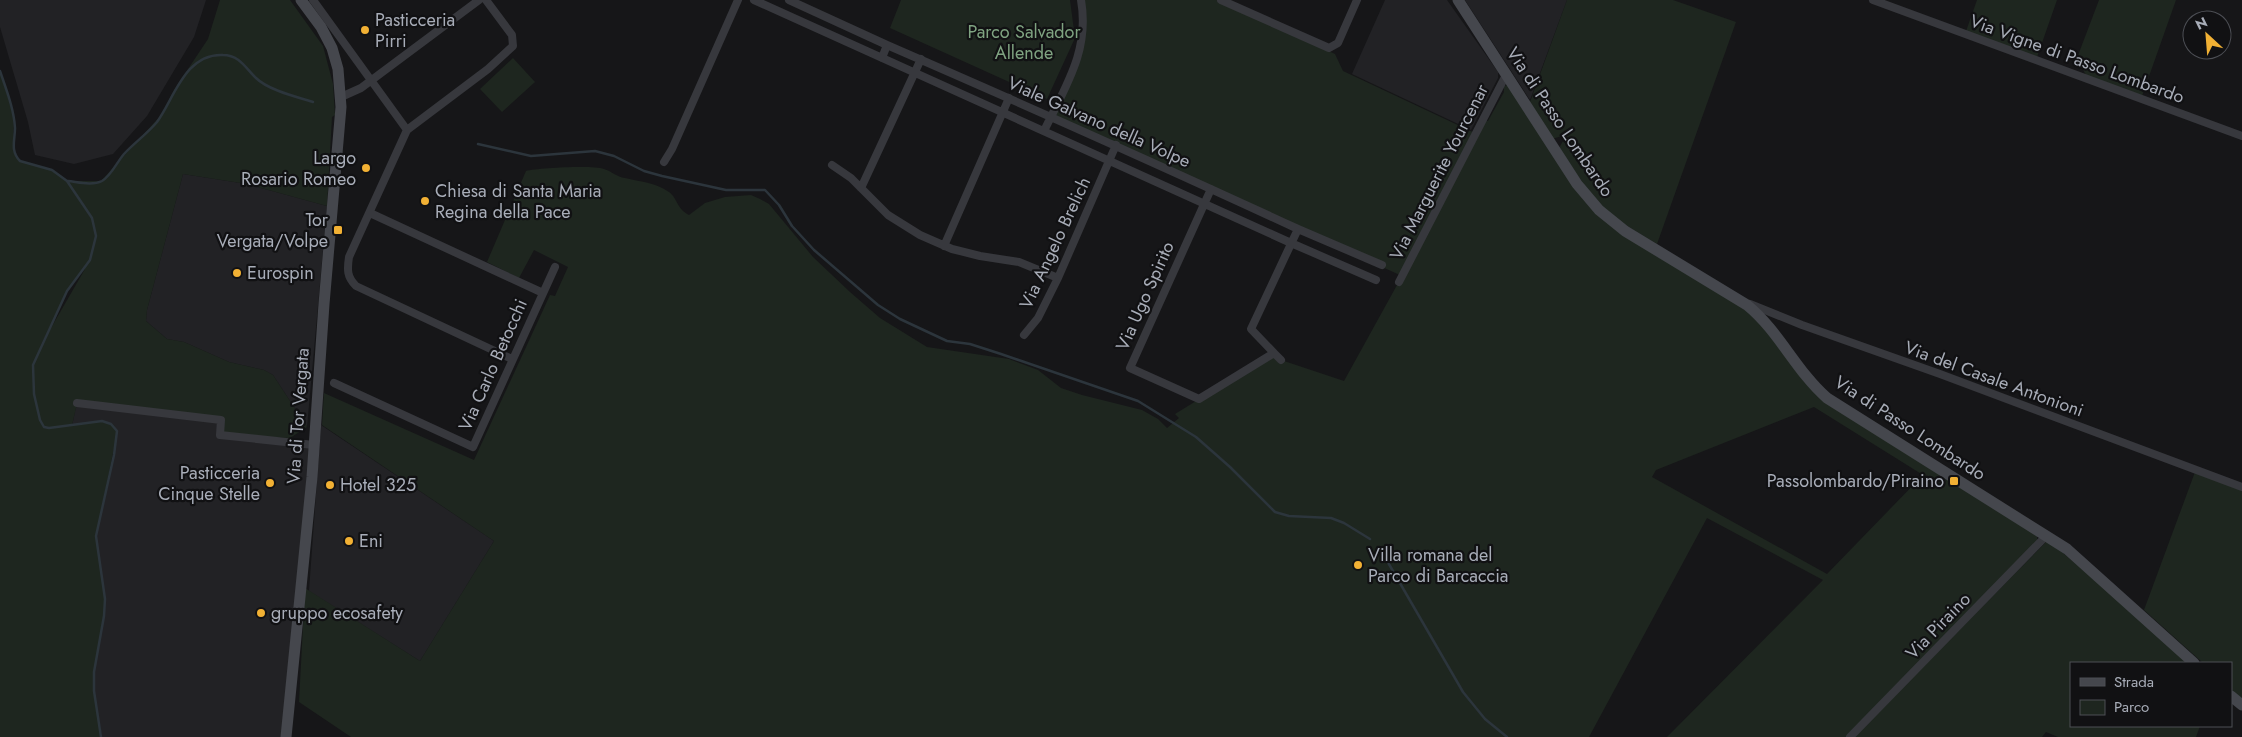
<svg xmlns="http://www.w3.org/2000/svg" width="2242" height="737" viewBox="0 0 2242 737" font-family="Jost,sans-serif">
<rect width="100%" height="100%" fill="#161618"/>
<!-- built -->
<path fill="#222225" d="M 0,0 L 206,0 L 194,37 L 147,116 L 113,154 L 74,164 L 35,155 L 28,122 L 0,27 Z
M 1385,0 L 1447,0 L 1498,72 L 1498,78 L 1471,130 L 1352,74 Z
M 1465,0 L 1567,0 L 1530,100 Z
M 183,174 L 247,184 L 327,206 L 307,427 L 273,375 L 264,370 L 229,362 L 184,342 L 167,339 L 146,321 L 147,310 Z
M 77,403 L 221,420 L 220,435 L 310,445 L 283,737 L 102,737 L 94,691 L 94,664 L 104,610 L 96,536 L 117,437 L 72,425 Z
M 321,425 L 494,541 L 420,661 L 309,591 Z"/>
<!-- green -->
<path fill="#1e261f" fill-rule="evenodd" d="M 220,0 L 290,0 L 323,46 L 333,84 L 335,115 L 332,117 L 327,206 L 247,184 L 183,174 L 147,310 L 146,321 L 167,339 L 184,342 L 229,362 L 264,370 L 273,375 L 307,427 L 290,438 L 220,435 L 221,421 L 77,404 L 72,425 L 102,421 L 114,425 L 117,434 L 96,536 L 105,599 L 104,616 L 94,672 L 94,691 L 101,737 L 0,737 L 0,71 L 14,118 L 13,148 L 18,160 L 52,170 L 67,181 L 101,181 L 162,114 L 174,90 L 208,39 ZM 85,268 L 85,269 L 40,347 L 67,291 Z
M 901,0 L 1070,0 L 1075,38 L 1047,99 L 890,28 Z
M 1080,0 L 1216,0 L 1335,54 L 1343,71 L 1479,135 L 1485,120 L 1488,121 L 1504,92 L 1504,86 L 1508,85 L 1583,199 L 1730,298 L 1760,321 L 1806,383 L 2037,536 L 2037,541 L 1848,737 L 1667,737 L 1823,580 L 1707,518 L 1589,737 L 351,737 L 299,702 L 305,588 L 420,661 L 494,541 L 322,425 L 324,393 L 474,460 L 550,295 L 555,296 L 568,267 L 534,250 L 519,278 L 487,262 L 526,171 C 538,168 593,165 604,169 C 611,171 617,177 625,178 C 640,182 655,182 669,192 C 678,199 676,208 689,215 L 705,203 L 725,197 L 751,195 L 760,199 L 769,204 L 813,257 L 850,292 L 880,318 L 927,347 L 1009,359 L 1038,370 L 1061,388 L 1082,395 L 1142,410 L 1158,419 L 1167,428 L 1179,418 L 1175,414 L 1274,353 L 1281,360 L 1344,381 L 1402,276 L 1051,116 L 1082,47 ZM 1814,407 L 1923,475 L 1827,574 L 1652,477 L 1656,470 Z
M 1567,0 L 1673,0 L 1736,22 L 1657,244 L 1614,218 L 1594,199 L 1559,148 L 1563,141 L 1562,136 L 1552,139 L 1530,102 Z
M 1977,0 L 2057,0 L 2036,60 L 1965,34 Z
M 2099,0 L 2176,0 L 2141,99 L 2088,79 L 2077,58 Z
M 513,58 L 535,82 L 502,112 L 480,89 Z
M 2195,472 L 2242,490 L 2242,699 L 2231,689 L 2231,663 L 2203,663 L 2144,610 Z
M 2048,540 L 2191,663 L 2071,663 L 2071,726 L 2200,726 L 2196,737 L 2058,737 L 2046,732 L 2042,737 L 1854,737 Z"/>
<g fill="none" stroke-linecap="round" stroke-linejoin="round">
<!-- stream -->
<path stroke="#2c353c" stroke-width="2.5" d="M 0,71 C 6,89 14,109 15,128 C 15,140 10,151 20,161 L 52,170 L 67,181 L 92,218 L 96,236 L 90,260 L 67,291 L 33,365 L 34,394 L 40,420 L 44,427 L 49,428 L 102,421 L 111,424 L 117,431 L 114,455 L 96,536 L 105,599 L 104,616 L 94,672 L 94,691 L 101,737
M 478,144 L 531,156 L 595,151 L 614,156 L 644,171 L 662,176 L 726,190 L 765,190 L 779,205 L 792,226 L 814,250 L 878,305 L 900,319 L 947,341 L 970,344 L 1001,354 L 1138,401 L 1196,437 L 1230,467 L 1275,512 L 1289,516 L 1331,518 L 1344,523 L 1370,539
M 68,181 C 78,182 92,186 102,181 C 111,176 117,162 124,154 C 134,143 147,134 157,122 C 174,99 185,53 223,55 C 240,55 246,69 256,78 C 268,90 297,97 313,102
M 1386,559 L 1463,692 L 1485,719 L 1507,737"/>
<!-- street -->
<path stroke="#37383d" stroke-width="8" d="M 313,0 L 407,130
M 486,0 L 512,35 L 513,46 L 488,69 L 407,130 L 349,257 C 347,270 347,277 356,286 L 512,359
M 754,0 L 1291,243 L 1376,280
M 789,0 L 887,45
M 1221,0 L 1329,48 L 1338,43 L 1357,0
M 1873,0 L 2242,136
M 882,58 L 887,45 C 1025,105 1162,166 1298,229 L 1251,329 L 1274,353 L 1199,399 L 1130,368 L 1211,189
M 341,97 L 361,88 L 479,0
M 1044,131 C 1065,87 1090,51 1081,0
M 664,162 L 672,149 L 738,0
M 832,165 L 851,178 L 888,215 L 920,235 L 952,249 L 980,256 L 1019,262 L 1058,278
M 861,188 L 921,59
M 370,213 L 543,293
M 1298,229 L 1382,265
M 944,246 L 1009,98
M 1399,282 L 1506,75
M 1750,304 L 1802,325 L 1940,374 L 2242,487
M 1024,335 L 1038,318 L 1058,278 L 1116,145
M 1274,353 L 1281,360
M 334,383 L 473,447 L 555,267
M 77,403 L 221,420 L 220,435 L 314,445
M 1850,737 L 2047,535"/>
<!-- secondary -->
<path stroke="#45474d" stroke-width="11" d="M 1458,0 L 1577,184 L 1599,210 L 1625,231 L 1747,305 C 1779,331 1796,371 1827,398 L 2067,549 L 2194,663
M 2231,696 L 2242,705
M 286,737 L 312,477 L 324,304 L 341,107 L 338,69 L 332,48 L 321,27 L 301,0"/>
</g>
<!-- markers -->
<g fill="#f2b134" stroke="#111113" stroke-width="2">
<circle cx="365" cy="30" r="5"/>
<circle cx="366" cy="168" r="5"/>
<circle cx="425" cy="201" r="5"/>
<rect x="333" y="225" width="10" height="10" rx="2.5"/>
<circle cx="237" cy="273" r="5"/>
<rect x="1949" y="476" width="10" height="10" rx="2.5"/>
<circle cx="270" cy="483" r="5"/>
<circle cx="330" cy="485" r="5"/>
<circle cx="349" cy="541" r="5"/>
<circle cx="1358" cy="565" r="5"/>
<circle cx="261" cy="613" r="5"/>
</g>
<g text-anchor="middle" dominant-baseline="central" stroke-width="4.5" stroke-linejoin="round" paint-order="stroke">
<!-- poi labels -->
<g font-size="18" fill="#a8adb8" stroke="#111113" text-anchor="start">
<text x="375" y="20">Pasticceria<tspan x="375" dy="21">Pirri</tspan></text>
<text x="356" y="158" text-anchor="end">Largo<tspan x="356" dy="21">Rosario Romeo</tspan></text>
<text x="435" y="191">Chiesa di Santa Maria<tspan x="435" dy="21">Regina della Pace</tspan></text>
<text x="328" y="220" text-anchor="end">Tor<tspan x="328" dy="21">Vergata/Volpe</tspan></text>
<text x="247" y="273">Eurospin</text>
<text x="260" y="473" text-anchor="end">Pasticceria<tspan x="260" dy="21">Cinque Stelle</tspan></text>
<text x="1944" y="481" text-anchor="end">Passolombardo/Piraino</text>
<text x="340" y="485">Hotel 325</text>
<text x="359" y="541">Eni</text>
<text x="1368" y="555">Villa romana del<tspan x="1368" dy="21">Parco di Barcaccia</tspan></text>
<text x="271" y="613">gruppo ecosafety</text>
</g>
<!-- park labels -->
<g font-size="18" fill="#7fa381" stroke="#111113">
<text x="1024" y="32">Parco Salvador<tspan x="1024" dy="21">Allende</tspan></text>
</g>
<!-- street labels -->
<g font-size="18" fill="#a8adb8" stroke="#111113">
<text transform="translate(2077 59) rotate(20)">Via Vigne di Passo Lombardo</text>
<text transform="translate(1099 122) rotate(24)">Viale Galvano della Volpe</text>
<text transform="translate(1560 122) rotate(56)">Via di Passo Lombardo</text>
<text transform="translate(1439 172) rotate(-63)">Via Marguerite Yourcenar</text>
<text transform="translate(1055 243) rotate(-65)">Via Angelo Brelich</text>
<text transform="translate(1145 296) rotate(-66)">Via Ugo Spirito</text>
<text transform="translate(493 365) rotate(-66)">Via Carlo Betocchi</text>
<text transform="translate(1994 379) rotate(20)">Via del Casale Antonioni</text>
<text transform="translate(298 416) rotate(-86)">Via di Tor Vergata</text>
<text transform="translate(1910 428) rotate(33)">Via di Passo Lombardo</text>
<text transform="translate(1938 626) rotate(-46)">Via Piraino</text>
</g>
</g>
<!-- legend -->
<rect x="2070" y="662" width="162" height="65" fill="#111113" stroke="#4d4f55"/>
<rect x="2080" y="678" width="25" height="8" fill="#45474d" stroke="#4d4f55"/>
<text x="2114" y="687" font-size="15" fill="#a8adb8">Strada</text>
<rect x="2080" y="700" width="25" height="15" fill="#1e261f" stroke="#4d4f55"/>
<text x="2114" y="712" font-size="15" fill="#a8adb8">Parco</text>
<!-- north arrow -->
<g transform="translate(2207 35) rotate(334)"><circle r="24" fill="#111113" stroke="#4d4f55"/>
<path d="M0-4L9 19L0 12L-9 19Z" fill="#f2b134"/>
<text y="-8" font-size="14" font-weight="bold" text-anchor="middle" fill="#a8adb8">N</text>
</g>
</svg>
